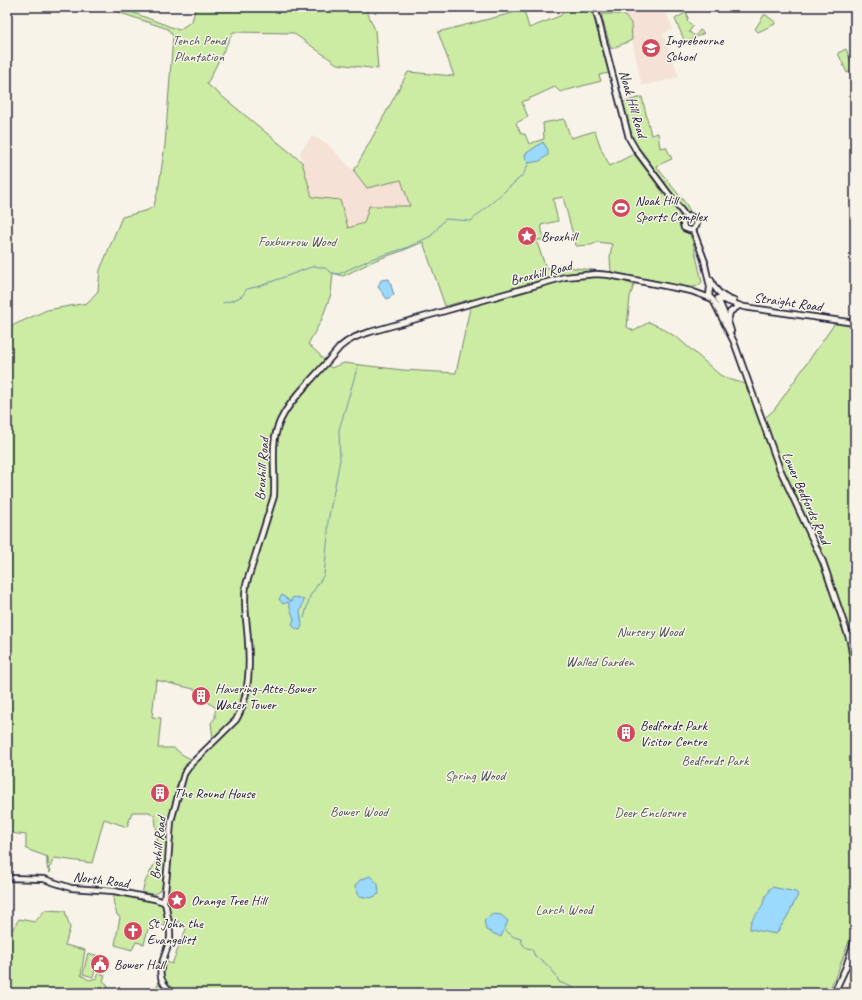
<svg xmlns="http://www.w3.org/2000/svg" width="862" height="1000" viewBox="0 0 862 1000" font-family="Caveat,sans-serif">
<rect width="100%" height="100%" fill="#f7f3e8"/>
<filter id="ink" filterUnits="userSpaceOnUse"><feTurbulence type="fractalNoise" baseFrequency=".025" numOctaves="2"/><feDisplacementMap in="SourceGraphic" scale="8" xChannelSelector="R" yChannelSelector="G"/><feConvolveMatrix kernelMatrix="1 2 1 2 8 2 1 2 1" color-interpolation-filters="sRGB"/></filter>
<g filter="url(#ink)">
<!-- built -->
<path fill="#f5e1d5" d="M 598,7 L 664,7 L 673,29 L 663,34 L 679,77 L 642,86 L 633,44 L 631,23 L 623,14 L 601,14 Z
M 312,136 L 326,143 L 352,169 L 367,188 L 401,180 L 411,206 L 348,228 L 312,197 L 300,152 Z"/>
<!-- green -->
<path fill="#cceba3" stroke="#77866f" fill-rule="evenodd" d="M 103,7 L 118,7 L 179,30 L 192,21 L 196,7 L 365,7 L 375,30 L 378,69 L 337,64 L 293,33 L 233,32 L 207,84 L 302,162 L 312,197 L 340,200 L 348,228 L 364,223 L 369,206 L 410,206 L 401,180 L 367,188 L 354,171 L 408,72 L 454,76 L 438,32 L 524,10 L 529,28 L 560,16 L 567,7 L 591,7 L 609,73 L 599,75 L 601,81 L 560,92 L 555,87 L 522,102 L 528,117 L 516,123 L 521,134 L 525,134 L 529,144 L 544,139 L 543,123 L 564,119 L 571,138 L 595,131 L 602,151 L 610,166 L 634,154 L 680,214 L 682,221 L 679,224 L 681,229 L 689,233 L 693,242 L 702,282 L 698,286 L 689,288 L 625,275 L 623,281 L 634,285 L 630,297 L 627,327 L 634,331 L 649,322 L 662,328 L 679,339 L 720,375 L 728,379 L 746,384 L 760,422 L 774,410 L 833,326 L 834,323 L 855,325 L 855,925 L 838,971 L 828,993 L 695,993 L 691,992 L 662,993 L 151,993 L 152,989 L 158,985 L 164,961 L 172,964 L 186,929 L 183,924 L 169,918 L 166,899 L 173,819 L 188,770 L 218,740 L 213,738 L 211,723 L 215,718 L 215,711 L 217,709 L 208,702 L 209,699 L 202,691 L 156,680 L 152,717 L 161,718 L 158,748 L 174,748 L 183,755 L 193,760 C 167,787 168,849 164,884 C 157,897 154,893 142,893 L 145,882 L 159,855 L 155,816 L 149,812 L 132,812 L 127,827 L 104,819 L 92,863 L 54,858 L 50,867 L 48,868 L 49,869 L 51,870 L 50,873 C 46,869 47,863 47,857 L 48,865 L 48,857 L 26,849 L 26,835 L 10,833 L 7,844 L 7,328 L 47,310 L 87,303 L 98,291 L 100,270 L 122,217 L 148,210 L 154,206 L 159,185 L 165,145 L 173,36 L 168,29 ZM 563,197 L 576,246 L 591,245 L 598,242 L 612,244 L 610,257 L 611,272 L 566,267 L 546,268 L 536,240 L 544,240 L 541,225 L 558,221 L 553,199 ZM 423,242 L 445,306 L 472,299 L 456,373 L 403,370 L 344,363 L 331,368 L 318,353 L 308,344 L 321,321 L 331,294 L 333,273 L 343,276 L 376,260 L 402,251 Z
M 685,13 L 687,13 L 688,19 L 687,21 L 693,26 L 689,32 L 695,36 L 700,30 L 704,33 L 687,42 L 685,42 L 675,19 Z
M 601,14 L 623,14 L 631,23 L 632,40 L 611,49 Z
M 764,15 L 766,15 L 775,22 L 775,24 L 758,32 L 755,29 Z
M 846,49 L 854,69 L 847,73 L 838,53 Z
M 642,97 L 651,135 L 658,133 L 660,148 L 666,147 L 672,159 L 656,166 L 686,204 L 691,213 L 686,212 L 639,150 L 632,136 L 623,102 Z
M 115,893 L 163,902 L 167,926 L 150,922 L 144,944 L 136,942 L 132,950 L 115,945 L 120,917 L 117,915 C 115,907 111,900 115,893 Z
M 45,910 L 65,911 L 70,928 L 65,945 L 85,950 L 81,975 L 89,980 L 97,978 L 100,970 L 101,970 L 101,974 L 105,975 L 103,981 L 108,985 L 106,993 L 7,993 L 7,932 L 12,930 L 19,919 L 35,922 Z
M 88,953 L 99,956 L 93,977 L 83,974 Z"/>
<!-- water -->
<path fill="#9bd9fd" stroke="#6b90af" d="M 543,142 L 548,150 L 548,155 L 540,161 L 529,163 L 526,160 L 525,154 Z
M 389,279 L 394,295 L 387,299 L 378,287 L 381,280 Z
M 282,595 L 291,602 L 292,598 L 296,597 L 304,600 L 300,612 L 302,625 L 300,630 L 295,628 L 292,625 L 294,619 L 288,602 L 283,604 L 279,599 Z
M 370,876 L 378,884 L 379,894 L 371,898 L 359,896 L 355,886 L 360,880 Z
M 772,887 L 796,892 L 798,895 L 787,917 L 776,934 L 750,929 C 749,918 759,914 762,906 C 765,900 764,896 769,892 L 769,889 Z
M 493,914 L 501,915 L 508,921 L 501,937 L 486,930 L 484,920 Z"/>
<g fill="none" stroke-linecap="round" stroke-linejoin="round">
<!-- stream -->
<path stroke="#6b90af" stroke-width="1" d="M 223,303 L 234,300 L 242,296 L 247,289 L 260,286 L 314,266 L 325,268 L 332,273 L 339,274 L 371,259 L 406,248 L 431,236 L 445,219 L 471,221 L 523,175 L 529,163
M 304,618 L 310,596 L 324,575 L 328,535 L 328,521 L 340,460 L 339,430 L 358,365
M 504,929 L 514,937 L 521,939 L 523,945 L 527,948 L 532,949 L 535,956 C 544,961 556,972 559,982 L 572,987 L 575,993"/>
<defs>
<path id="secondary" d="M 595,7 L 629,138 L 636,150 L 686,217
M 686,217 L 690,216 L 696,219 L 697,224 L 693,230
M 686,217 L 683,223 L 684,228 L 689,230 L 693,230
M 693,230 L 705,262
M 704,260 L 710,287 L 709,296 L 713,300 L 734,342 L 779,467 L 823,562 L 850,641 L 855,670
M 711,280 C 715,291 724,298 734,301
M 718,298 L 744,307 L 855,323
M 718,299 L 728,322 L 731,331
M 728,321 L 730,312 L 739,306
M 7,878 L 44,879 L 71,888 L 114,891 L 155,899 L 164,902 L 166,906 C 167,916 171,928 170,938 C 166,960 149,975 173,993
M 164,902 L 168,862 L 171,821 L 184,774 L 191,764 L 236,720 C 249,698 250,666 248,641 C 247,622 243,604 246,585 L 274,496 C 275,479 273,462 274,446 C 275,419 292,401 309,382 C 319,371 330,359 340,347 C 349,339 358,335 370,332 L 565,277 L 596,274 L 609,275 L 691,291 L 710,298
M 834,993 L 846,967 L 855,939"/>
</defs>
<!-- secondary casing -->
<use href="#secondary" stroke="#22223b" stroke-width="8"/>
<!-- secondary -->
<use href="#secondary" stroke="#f7f3e8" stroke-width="4.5"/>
</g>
</g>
<!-- icons -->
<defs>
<symbol id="school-disc" viewBox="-11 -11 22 22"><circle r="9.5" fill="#d1495b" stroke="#f7f3e8"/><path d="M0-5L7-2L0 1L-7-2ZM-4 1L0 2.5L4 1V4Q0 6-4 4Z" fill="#fff"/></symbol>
<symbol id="stadium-disc" viewBox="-11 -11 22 22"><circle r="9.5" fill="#d1495b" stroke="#f7f3e8"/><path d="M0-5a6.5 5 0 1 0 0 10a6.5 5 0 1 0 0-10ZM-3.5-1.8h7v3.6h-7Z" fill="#fff"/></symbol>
<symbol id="sight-disc" viewBox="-11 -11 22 22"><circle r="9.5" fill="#d1495b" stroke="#f7f3e8"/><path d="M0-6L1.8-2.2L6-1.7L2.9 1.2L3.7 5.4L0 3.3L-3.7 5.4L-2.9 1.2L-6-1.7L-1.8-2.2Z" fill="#fff"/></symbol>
<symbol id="building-disc" viewBox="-11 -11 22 22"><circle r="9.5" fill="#d1495b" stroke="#f7f3e8"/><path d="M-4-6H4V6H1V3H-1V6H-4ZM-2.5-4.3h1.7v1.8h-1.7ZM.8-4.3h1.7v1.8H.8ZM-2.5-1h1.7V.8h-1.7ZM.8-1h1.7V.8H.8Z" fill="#fff"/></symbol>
<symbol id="church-disc" viewBox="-11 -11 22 22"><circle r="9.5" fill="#d1495b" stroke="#f7f3e8"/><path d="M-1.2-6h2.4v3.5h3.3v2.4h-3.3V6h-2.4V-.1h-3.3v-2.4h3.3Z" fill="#fff"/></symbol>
<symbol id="civic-disc" viewBox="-11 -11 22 22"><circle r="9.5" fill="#d1495b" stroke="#f7f3e8"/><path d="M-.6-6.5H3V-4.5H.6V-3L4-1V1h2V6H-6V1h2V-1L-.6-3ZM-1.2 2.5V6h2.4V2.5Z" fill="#fff"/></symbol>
</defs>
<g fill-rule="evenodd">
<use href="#school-disc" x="640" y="37" width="22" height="22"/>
<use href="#stadium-disc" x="610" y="197" width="22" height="22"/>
<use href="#sight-disc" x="516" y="225" width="22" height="22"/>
<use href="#building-disc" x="190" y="685" width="22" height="22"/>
<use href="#building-disc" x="615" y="722" width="22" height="22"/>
<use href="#building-disc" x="149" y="782" width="22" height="22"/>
<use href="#sight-disc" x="166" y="889" width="22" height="22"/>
<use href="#church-disc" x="122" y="920" width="22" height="22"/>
<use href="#civic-disc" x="89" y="953" width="22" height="22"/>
</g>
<g text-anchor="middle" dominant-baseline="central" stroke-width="3" stroke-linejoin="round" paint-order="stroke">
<!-- park labels -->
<g font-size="14" fill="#4c5455" stroke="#f7f3e8">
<text x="199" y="40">Tench Pond<tspan x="199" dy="16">Plantation</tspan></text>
<text x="297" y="241">Foxburrow Wood</text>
<text x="650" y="631">Nursery Wood</text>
<text x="600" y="661">Walled Garden</text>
<text x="715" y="760">Bedfords Park</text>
<text x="475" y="775">Spring Wood</text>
<text x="359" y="811">Bower Wood</text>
<text x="650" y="812">Deer Enclosure</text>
<text x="564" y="909">Larch Wood</text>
</g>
<!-- poi labels -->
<g font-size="14" fill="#22223b" stroke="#f7f3e8" text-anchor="start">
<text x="665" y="40">Ingrebourne<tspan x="665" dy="16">School</tspan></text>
<text x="635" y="200">Noak Hill<tspan x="635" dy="16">Sports Complex</tspan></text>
<text x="541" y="236">Broxhill</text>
<text x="215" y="688">Havering-Atte-Bower<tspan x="215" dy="16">Water Tower</tspan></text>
<text x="640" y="725">Bedfords Park<tspan x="640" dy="16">Visitor Centre</tspan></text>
<text x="174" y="793">The Round House</text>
<text x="191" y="900">Orange Tree Hill</text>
<text x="147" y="923">St John the<tspan x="147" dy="16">Evangelist</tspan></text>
<text x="114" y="964">Bower Hall</text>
</g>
<!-- street labels -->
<g font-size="14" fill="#22223b" stroke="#f7f3e8">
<text transform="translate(633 104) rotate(74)">Noak Hill Road</text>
<text transform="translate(541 273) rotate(-14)">Broxhill Road</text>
<text transform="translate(788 302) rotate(8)">Straight Road</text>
<text transform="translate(262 469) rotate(-86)">Broxhill Road</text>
<text transform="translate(806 498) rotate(66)">Lower Bedfords Road</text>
<text transform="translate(158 848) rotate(-84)">Broxhill Road</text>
<text transform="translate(101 880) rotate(7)">North Road</text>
</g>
</g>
<!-- margin -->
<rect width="862" height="1000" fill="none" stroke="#f7f3e8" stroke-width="24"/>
<rect x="12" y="12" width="838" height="976" fill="none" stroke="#22223b" stroke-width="1.5" filter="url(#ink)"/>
</svg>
